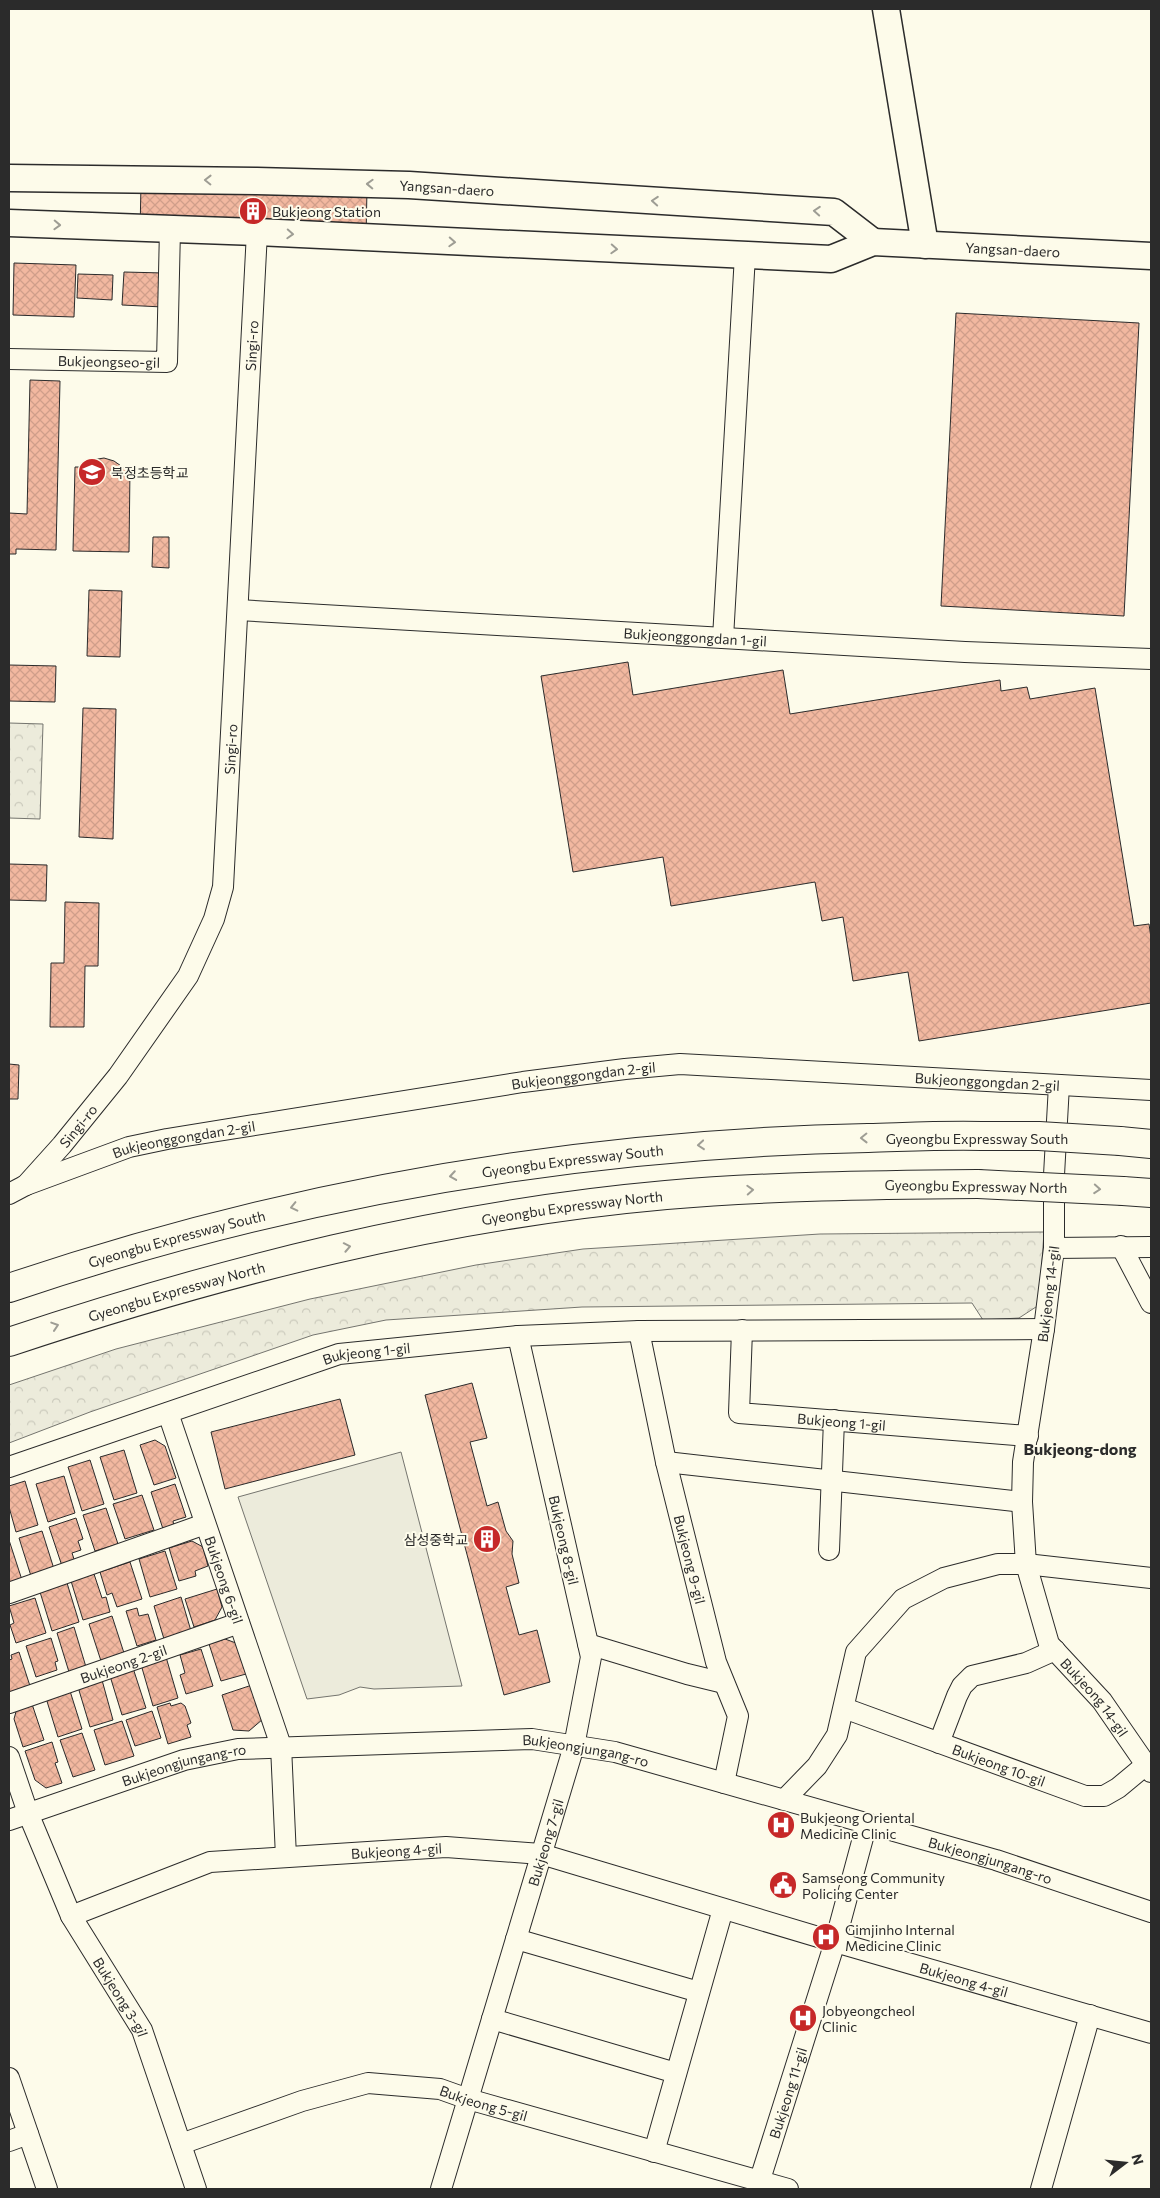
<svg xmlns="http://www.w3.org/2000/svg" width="1160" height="2198" viewBox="0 0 1160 2198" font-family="Commissioner,'Noto Sans KR',sans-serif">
<defs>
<pattern id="park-crowns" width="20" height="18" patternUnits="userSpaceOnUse" patternTransform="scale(1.25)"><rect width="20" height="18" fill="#ecebdb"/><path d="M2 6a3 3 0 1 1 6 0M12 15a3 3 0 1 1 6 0" fill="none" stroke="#cbcabc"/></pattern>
<pattern id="building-cross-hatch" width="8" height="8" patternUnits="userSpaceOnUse" patternTransform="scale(1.25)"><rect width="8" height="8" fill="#f2b8a0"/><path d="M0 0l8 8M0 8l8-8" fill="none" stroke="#d09e8a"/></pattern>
</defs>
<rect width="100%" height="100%" fill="#fdfbea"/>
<!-- park -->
<path fill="url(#park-crowns)" stroke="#74746e" d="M 9,723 L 43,724 L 40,819 L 9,818 Z
M 1044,1232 L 1039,1305 L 1019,1318 L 983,1320 L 972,1303 L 582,1307 L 386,1320 L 313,1335 L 90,1412 L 9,1443 L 9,1385 L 116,1349 L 310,1299 L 476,1265 L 583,1249 L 820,1234 Z"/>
<!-- pitch -->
<path fill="#ecebdb" stroke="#74746e" d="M 401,1452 L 462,1686 L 374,1689 L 360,1687 L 339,1695 L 307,1699 L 238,1497 Z"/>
<!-- building -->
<path fill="url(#building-cross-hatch)" stroke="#2b2b2b" d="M 141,184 L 367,189 L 366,238 L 140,232 Z
M 14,263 L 76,265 L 74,317 L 13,315 Z
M 124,272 L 164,273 L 163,307 L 122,305 Z
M 78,274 L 113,275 L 112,300 L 77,298 Z
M 956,313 L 1139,323 L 1124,616 L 941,606 Z
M 30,380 L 60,381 L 56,550 L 16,549 L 16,554 L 9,554 L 9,513 L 27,514 Z
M 104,458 L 114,461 L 124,468 L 130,468 L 129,552 L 73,551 L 75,467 L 82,467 L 92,460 Z
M 153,537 L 169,537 L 169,568 L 152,567 Z
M 89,590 L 122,591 L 120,657 L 87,656 Z
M 628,662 L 633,695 L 783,670 L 790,714 L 1000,680 L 1001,691 L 1027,687 L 1030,699 L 1095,688 L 1134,926 L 1149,924 L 1151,938 L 1151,1003 L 919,1041 L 908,972 L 853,981 L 843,917 L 822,921 L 815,882 L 671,906 L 663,857 L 573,872 L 541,676 Z
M 9,665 L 56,666 L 55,702 L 9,701 Z
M 83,708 L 116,709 L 113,839 L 79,837 Z
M 9,864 L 47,865 L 46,901 L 9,900 Z
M 65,902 L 99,903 L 98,966 L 85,966 L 84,1027 L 50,1027 L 51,963 L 64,963 Z
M 9,1064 L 19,1065 L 18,1099 L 9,1099 Z
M 472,1383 L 487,1438 L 470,1442 L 487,1506 L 498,1502 L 506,1531 L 513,1541 L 512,1554 L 519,1583 L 506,1587 L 519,1635 L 537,1630 L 550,1682 L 504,1695 L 425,1395 Z
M 340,1399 L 355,1455 L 225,1489 L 211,1432 Z
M 155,1440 L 165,1446 L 176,1478 L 154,1485 L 140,1445 Z
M 124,1450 L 137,1493 L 114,1500 L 100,1457 Z
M 90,1460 L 104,1504 L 82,1511 L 68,1467 Z
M 64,1476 L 75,1513 L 48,1522 L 36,1484 Z
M 25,1481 L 38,1525 L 16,1532 L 9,1507 L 9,1486 Z
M 175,1484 L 186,1517 L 173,1521 L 174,1526 L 163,1529 L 151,1492 Z
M 142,1495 L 154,1530 L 125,1539 L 113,1504 Z
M 106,1508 L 118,1544 L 95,1551 L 83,1515 Z
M 76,1518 L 83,1539 L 78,1541 L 81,1550 L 72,1553 L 75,1562 L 62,1566 L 49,1527 Z
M 42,1531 L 54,1569 L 31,1576 L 19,1538 Z
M 9,1540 L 22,1580 L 9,1585 Z
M 192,1541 L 203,1547 L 208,1566 L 195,1571 L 196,1576 L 179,1581 L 169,1548 Z
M 165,1551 L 177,1589 L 150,1597 L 139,1559 Z
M 130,1562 L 142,1599 L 117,1607 L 112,1593 L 107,1595 L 100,1572 Z
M 94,1574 L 102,1598 L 106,1597 L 110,1612 L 83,1620 L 71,1581 Z
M 67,1583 L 79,1622 L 52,1631 L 40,1592 Z
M 217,1589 L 222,1607 L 215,1620 L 194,1627 L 185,1599 Z
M 181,1597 L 191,1631 L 164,1639 L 154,1606 Z
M 35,1598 L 46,1633 L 16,1643 L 10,1625 L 14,1623 L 9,1606 Z
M 137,1608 L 139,1616 L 148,1614 L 156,1640 L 137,1646 L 126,1611 Z
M 112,1616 L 124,1653 L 101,1661 L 89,1624 Z
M 74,1627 L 86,1667 L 69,1672 L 57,1633 Z
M 51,1638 L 58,1661 L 55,1662 L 57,1670 L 36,1677 L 26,1646 Z
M 225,1639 L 236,1643 L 246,1674 L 221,1681 L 209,1644 Z
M 201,1649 L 213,1686 L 186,1694 L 180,1675 L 185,1673 L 180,1655 Z
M 19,1652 L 30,1686 L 11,1692 L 9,1691 L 9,1660 L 12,1659 L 11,1655 Z
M 166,1657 L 178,1698 L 153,1706 L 142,1668 L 146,1663 Z
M 133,1668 L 146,1708 L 122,1715 L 110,1676 Z
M 102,1680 L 113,1720 L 90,1727 L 78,1687 Z
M 252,1685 L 263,1719 L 249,1731 L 233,1730 L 222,1695 Z
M 70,1691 L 82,1729 L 58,1737 L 46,1698 Z
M 170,1703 L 171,1706 L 181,1703 L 185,1706 L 191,1723 L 187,1725 L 191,1737 L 168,1744 L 157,1707 Z
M 32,1704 L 44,1740 L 23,1747 L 14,1719 L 17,1708 Z
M 152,1711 L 161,1738 L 135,1746 L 126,1720 Z
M 122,1721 L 134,1756 L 105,1765 L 94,1730 Z
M 82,1733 L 95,1770 L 73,1777 L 60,1740 Z
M 52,1742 L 58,1762 L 55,1763 L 62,1783 L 46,1788 L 35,1780 L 25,1751 Z"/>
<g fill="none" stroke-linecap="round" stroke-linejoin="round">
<defs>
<g id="minor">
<path id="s1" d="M 9,359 L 167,362 L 170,229"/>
<path id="s2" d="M 238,610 L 965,652 L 1151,659"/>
<path d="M 723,638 L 745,255"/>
<path id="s3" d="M 1059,1085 L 1054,1175 L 1054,1248 L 1044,1329 L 1023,1462 L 1022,1502 L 1026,1564 L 1049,1644 L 1102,1701 L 1151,1772"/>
<path id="s4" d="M 26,1185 L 129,1147 L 167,1139 L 523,1082 L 625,1069 L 680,1064 L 1151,1090"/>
<path id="s5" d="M 9,1194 L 26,1185 L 62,1145 L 118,1076 L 188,976 L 214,919 L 223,887 L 257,232"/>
<path d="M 1121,1246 L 1151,1303"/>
<path d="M 1054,1248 L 1151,1247"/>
<path id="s6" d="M 742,1330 L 739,1413 L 1028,1436"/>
<path id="s7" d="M 639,1331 L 666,1462 L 716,1662 L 738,1716 L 724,1783"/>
<path id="s8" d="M 168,1413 L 281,1746 L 286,1857"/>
<path d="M 666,1462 L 1022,1502"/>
<path id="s9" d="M 9,1467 L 339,1354 L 518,1336 L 639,1331 L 1044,1329"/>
<path d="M 829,1550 L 834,1420"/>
<path d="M 9,1593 L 205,1524"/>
<path d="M 588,1644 L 687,1674 L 724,1683"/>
<path id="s10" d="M 9,1703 L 239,1623"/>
<path id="s11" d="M 844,1708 L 1085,1796 L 1104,1796 L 1118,1788 L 1147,1764"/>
<path d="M 939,1743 L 957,1696 L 962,1686 L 972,1676 L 1026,1663 L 1055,1650"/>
<path id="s12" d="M 9,1757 L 28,1813 L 71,1916 L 142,2030 L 196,2189"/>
<path d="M 784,1800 L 817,1766 L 837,1735 L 856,1652 L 903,1599 L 944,1578 L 998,1564 L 1026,1564 L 1151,1578"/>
<path id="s13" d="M 9,1820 L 184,1760 L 238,1749 L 532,1739 L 615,1752 L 996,1860 L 1151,1912"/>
<path id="s14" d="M 71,1916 L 210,1862 L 446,1847 L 541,1854 L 835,1942 L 1151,2033"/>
<path d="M 516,1939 L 699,1992"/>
<path d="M 492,2019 L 676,2073"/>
<path d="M 9,2078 L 47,2189"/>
<path d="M 9,2141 L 28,2134"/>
<path id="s15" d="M 181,2144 L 302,2101 L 368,2083 L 440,2089 L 468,2099 L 788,2189"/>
<path d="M 654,2152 L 723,1909"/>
<path id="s16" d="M 441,2189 L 574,1746 L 591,1657 L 518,1336"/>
<path id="s17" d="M 757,2189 L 835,1942 L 867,1823"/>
<path d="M 1041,2189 L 1090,2015"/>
</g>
<g id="major">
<path d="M 886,9 L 925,245"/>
<path id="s18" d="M 9,178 L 257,181 L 409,185 L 834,212 L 873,242"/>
<path id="s19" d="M 9,223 L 257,232 L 831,259 L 873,242 L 1151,256"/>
</g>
<g id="highway">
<path d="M 1120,1141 L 1151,1144"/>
<path d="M 1123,1191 L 1151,1193"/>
<path id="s20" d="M 9,1288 C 287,1194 574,1144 868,1138 C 906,1137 944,1135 982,1136"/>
<path id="s21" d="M 9,1342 C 222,1271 442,1215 666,1195 C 769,1186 874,1185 978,1184"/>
</g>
</defs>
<!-- minor casing -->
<use href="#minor" stroke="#2b2b2b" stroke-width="22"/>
<!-- major casing -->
<use href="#major" stroke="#2b2b2b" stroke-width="29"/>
<!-- highway casing -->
<use href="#highway" stroke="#2b2b2b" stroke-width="30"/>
<!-- minor -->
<use href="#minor" stroke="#fdfbea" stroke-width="20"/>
<!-- major -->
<use href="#major" stroke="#fdfbea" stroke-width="26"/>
<!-- highway -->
<use href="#highway" stroke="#fdfbea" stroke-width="28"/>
<defs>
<path id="highway-bridge" d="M 982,1136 L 1039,1136 L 1120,1141
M 978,1184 L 1123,1191"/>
</defs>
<!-- highway-bridge casing -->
<use href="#highway-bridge" stroke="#2b2b2b" stroke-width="30" stroke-linecap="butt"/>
<!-- highway-bridge -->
<use href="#highway-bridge" stroke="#fdfbea" stroke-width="28"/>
</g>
<!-- one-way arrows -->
<defs><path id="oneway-chevron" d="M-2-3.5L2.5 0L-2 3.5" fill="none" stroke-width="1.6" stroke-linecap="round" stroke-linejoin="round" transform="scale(1.25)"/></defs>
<g stroke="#9e9d94">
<use href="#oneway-chevron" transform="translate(208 180) rotate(-179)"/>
<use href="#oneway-chevron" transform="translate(370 184) rotate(-178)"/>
<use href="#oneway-chevron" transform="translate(655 201) rotate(-176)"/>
<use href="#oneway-chevron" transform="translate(817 211) rotate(-176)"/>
<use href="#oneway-chevron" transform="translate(57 225) rotate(2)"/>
<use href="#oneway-chevron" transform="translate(290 234) rotate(3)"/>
<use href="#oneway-chevron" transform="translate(452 242) rotate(3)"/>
<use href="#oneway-chevron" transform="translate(614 249) rotate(3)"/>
<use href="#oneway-chevron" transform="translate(864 1138) rotate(179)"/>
<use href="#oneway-chevron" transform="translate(701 1145) rotate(175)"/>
<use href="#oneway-chevron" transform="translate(453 1176) rotate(171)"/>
<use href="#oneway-chevron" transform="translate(1097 1189) rotate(4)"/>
<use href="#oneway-chevron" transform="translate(750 1190) rotate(-3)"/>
<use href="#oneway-chevron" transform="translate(294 1207) rotate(167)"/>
<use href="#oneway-chevron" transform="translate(347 1247) rotate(-11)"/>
<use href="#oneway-chevron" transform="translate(55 1326) rotate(-18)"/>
</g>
<!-- icons -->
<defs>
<symbol id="building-disc" viewBox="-11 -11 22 22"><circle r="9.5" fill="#c62828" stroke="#fdfbea"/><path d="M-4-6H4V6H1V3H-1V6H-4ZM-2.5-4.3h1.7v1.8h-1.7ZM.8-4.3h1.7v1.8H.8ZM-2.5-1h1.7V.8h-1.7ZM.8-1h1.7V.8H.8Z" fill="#fff"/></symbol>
<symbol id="school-disc" viewBox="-11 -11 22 22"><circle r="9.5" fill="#c62828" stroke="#fdfbea"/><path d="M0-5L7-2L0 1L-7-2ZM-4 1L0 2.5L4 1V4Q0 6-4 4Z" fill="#fff"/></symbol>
<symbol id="hospital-disc" viewBox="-11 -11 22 22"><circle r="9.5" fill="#c62828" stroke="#fdfbea"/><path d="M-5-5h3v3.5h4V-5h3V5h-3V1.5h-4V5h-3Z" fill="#fff"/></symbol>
<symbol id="civic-disc" viewBox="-11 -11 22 22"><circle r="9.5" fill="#c62828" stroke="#fdfbea"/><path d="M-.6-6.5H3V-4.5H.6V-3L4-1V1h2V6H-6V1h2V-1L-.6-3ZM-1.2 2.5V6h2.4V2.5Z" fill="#fff"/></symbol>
</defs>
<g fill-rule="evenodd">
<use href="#building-disc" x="237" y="195" width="32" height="32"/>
<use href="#school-disc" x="76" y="456" width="32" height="32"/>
<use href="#building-disc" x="471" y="1523" width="32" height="32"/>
<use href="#hospital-disc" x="765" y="1809" width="32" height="32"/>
<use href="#civic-disc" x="767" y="1869" width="32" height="32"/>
<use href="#hospital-disc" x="810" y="1921" width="32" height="32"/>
<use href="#hospital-disc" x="787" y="2002" width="32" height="32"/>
</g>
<g text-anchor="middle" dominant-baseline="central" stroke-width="4" stroke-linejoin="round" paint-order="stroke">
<!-- street labels -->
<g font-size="14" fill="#2b2b2b" stroke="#fdfbea">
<text stroke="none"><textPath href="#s18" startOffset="438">Yangsan-daero</textPath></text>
<text stroke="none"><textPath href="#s19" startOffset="1008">Yangsan-daero</textPath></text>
<text stroke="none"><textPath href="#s5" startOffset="922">Singi-ro</textPath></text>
<text stroke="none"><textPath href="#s1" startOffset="100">Bukjeongseo-gil</textPath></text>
<text stroke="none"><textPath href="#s2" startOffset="458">Bukjeonggongdan 1-gil</textPath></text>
<text stroke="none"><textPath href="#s5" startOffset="518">Singi-ro</textPath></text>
<text stroke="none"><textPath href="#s4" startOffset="570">Bukjeonggongdan 2-gil</textPath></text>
<text stroke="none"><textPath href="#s4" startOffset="975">Bukjeonggongdan 2-gil</textPath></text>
<text stroke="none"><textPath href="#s5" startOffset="98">Singi-ro</textPath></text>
<text x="977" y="1138">Gyeongbu Expressway South</text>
<text stroke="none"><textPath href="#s4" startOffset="165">Bukjeonggongdan 2-gil</textPath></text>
<text stroke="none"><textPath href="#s20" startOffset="579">Gyeongbu Expressway South</textPath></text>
<text transform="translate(976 1186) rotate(1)">Gyeongbu Expressway North</text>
<text stroke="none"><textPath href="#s21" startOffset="580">Gyeongbu Expressway North</textPath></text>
<text stroke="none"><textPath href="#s20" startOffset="175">Gyeongbu Expressway South</textPath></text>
<text stroke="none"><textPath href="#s21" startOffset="175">Gyeongbu Expressway North</textPath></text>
<text transform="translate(1048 1294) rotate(-83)">Bukjeong 14-gil</text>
<text stroke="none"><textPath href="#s9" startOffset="376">Bukjeong 1-gil</textPath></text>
<text stroke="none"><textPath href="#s6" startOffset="186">Bukjeong 1-gil</textPath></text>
<text transform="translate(564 1540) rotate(77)">Bukjeong 8-gil</text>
<text stroke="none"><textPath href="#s7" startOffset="234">Bukjeong 9-gil</textPath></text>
<text stroke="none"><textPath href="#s8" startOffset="176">Bukjeong 6-gil</textPath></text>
<text stroke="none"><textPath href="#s10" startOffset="121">Bukjeong 2-gil</textPath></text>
<text stroke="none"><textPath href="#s3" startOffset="635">Bukjeong 14-gil</textPath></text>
<text stroke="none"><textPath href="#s13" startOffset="589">Bukjeongjungang-ro</textPath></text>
<text stroke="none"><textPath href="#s11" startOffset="165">Bukjeong 10-gil</textPath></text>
<text stroke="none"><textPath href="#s13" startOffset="184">Bukjeongjungang-ro</textPath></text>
<text stroke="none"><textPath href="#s16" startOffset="362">Bukjeong 7-gil</textPath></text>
<text stroke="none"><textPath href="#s14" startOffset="336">Bukjeong 4-gil</textPath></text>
<text stroke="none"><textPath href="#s13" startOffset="1009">Bukjeongjungang-ro</textPath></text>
<text stroke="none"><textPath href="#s14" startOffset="922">Bukjeong 4-gil</textPath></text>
<text stroke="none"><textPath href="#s12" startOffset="266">Bukjeong 3-gil</textPath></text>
<text stroke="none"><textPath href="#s17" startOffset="101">Bukjeong 11-gil</textPath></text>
<text stroke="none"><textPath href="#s15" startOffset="315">Bukjeong 5-gil</textPath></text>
</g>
<!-- poi labels -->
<g font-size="14" fill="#2b2b2b" stroke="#fdfbea" text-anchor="start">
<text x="272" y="211">Bukjeong Station</text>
<text x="111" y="472">북정초등학교</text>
<text x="468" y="1539" text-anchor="end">삼성중학교</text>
<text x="800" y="1817">Bukjeong Oriental<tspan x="800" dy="16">Medicine Clinic</tspan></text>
<text x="802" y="1877">Samseong Community<tspan x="802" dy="16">Policing Center</tspan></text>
<text x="845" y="1929">Gimjinho Internal<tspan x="845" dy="16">Medicine Clinic</tspan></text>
<text x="822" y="2010">Jobyeongcheol<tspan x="822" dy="16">Clinic</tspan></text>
</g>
<!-- quarter labels -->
<g font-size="16" font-weight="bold" fill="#2b2b2b" stroke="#fdfbea">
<text x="1080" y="1448">Bukjeong-dong</text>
</g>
</g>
<!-- border -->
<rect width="1160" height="2198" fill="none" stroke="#2b2b2b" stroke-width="20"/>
<!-- north arrow -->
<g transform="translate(1125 2163) rotate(74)" stroke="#fdfbea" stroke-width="4" paint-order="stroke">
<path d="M0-4L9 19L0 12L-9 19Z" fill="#2b2b2b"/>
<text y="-8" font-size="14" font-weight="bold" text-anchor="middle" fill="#2b2b2b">N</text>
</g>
</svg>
